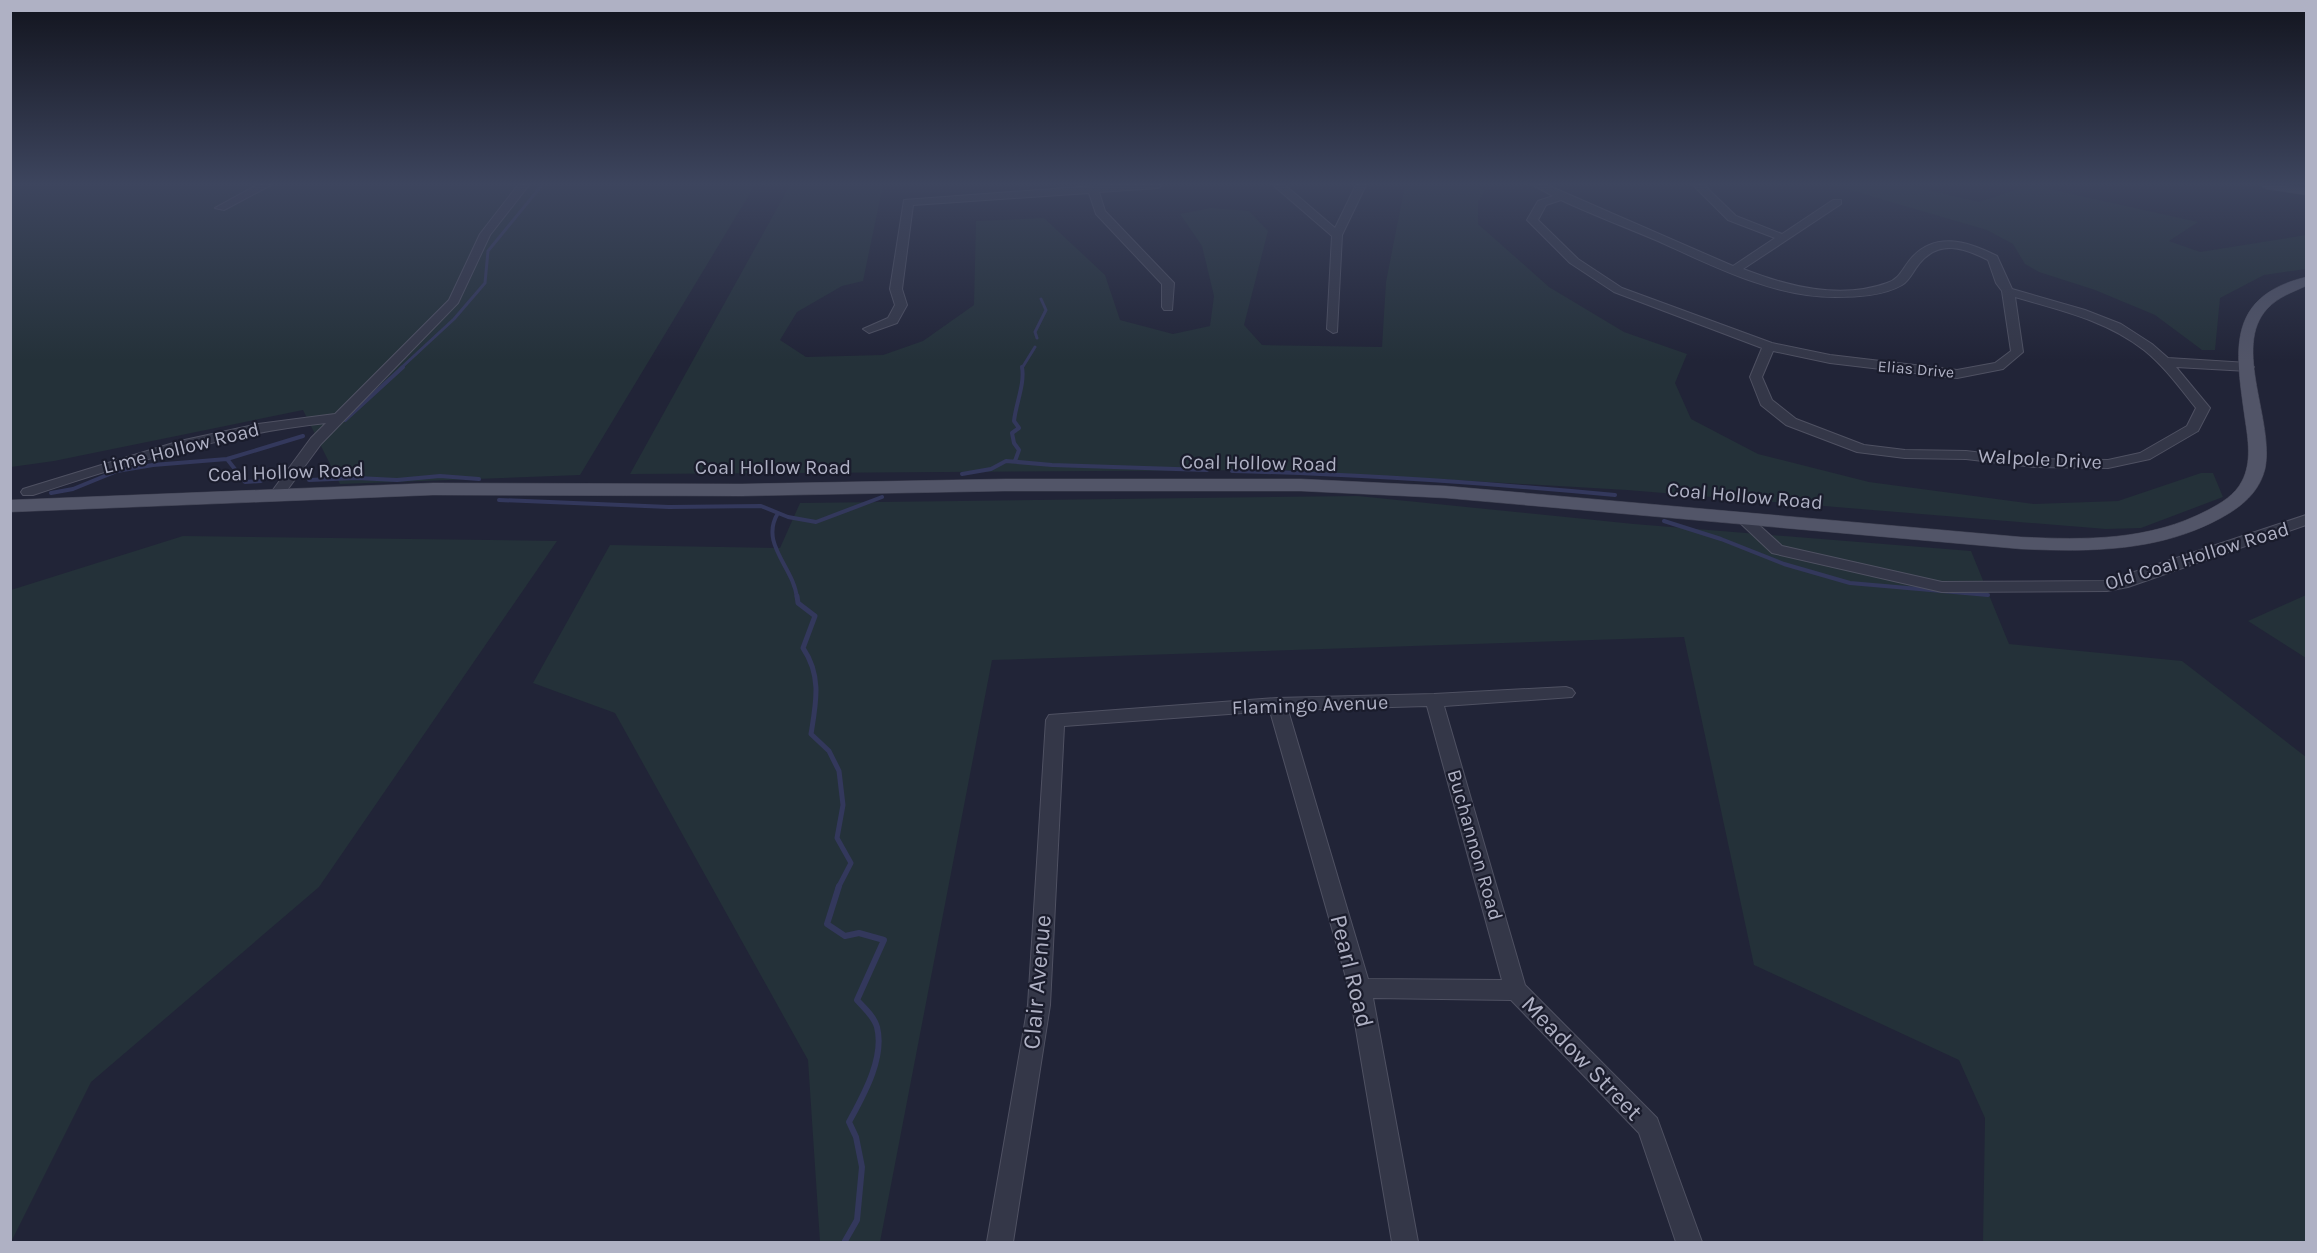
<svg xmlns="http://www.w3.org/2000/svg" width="2317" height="1253" viewBox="0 0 2317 1253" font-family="Karla,sans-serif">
<rect width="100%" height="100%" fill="#212437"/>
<!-- green -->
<path fill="#243139" d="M 10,185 L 755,185 L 580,475 L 340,484 L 303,410 L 54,461 L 11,467 Z
M 790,185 L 883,185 L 863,281 L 842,286 L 797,312 L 780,340 L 806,357 L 883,355 L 923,341 L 974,305 L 976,221 L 1044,218 L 1105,275 L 1120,320 L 1173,334 L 1210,326 L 1214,296 L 1202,246 L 1180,214 L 1211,208 L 1249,211 L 1268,231 L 1244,325 L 1262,345 L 1382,347 L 1386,282 L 1405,185 L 1474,185 L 1485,191 L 1478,202 L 1478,224 L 1549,287 L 1624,332 L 1687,354 L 1675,383 L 1691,419 L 1758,454 L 1869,482 L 2034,504 L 2118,501 L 2201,473 L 2213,473 L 2223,497 L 2141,528 L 2106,529 L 1627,490 L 1280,470 L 630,474 Z
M 1833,185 L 1905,185 L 1979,202 L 2031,185 L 2198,222 L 2169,241 L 2200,252 L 2306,235 L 2306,269 L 2264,275 L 2220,298 L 2215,350 L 2202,350 L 2155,315 L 2095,290 L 2039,272 L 2025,264 L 2013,244 L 1987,230 Z
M 1358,496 L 1634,524 L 1971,551 L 2009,644 L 2182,661 L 2306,757 L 2306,1242 L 1983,1242 L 1985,1118 L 1959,1060 L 1754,965 L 1684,637 L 992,660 L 880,1242 L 820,1242 L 808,1060 L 615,713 L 533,683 L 610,545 L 780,548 L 800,503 Z
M 183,536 L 557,541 L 319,887 L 91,1082 L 11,1242 L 11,590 Z
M 2306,595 L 2306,658 L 2248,621 Z"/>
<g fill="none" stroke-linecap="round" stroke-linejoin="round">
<!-- stream-far3 -->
<path stroke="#33385c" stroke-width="3" d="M 1037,338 L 1035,332 L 1046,310 L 1041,299
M 401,368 L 454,319 L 485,283 L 488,251 L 542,185
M 1022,368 L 1035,347"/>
<!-- stream-far2 -->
<path stroke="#33385c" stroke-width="4" d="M 345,420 L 403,367
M 227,459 L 245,482 L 261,481
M 1015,461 L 1019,450 L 1014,443 L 1012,433 L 1019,428 L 1014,421 C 1016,403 1025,384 1022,367
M 1232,471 C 1360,474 1487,483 1615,495
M 962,474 L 991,469 L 1006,461 L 1052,465 L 1207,470
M 309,480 L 357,478 L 397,480 L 440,476 L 479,479
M 51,493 L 73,489 L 117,471 L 153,465 L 227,459 L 303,436
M 499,500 L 669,507 L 761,506 L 788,517 L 816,522 L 882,497
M 778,513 C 759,544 794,567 797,598
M 1664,521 L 1721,539 L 1784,564 L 1850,583 L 1988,595"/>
<!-- stream-far1 -->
<path stroke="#33385c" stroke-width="5" d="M 797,596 L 798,603 L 815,616 L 803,648 C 822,676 816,703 811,734 L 829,751 L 839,771 L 843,805 L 837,838 L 851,863 L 838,888"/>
<!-- stream -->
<path stroke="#33385c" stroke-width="6" d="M 839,886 L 827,924 L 845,936 L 859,933 L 884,940 L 857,1000 C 864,1008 874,1016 877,1027 C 885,1058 863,1096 849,1122 L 856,1137 L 862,1167 L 857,1220 L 845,1241"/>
<defs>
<path id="minor" d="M 257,185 L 271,185 L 224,210 L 215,208 Z
M 518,185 L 529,185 L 490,235 L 458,303 L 321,444 L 282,497 L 272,497 L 270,494 L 311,438 L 326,423 C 225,434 129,463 33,495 L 23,495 L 21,492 L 23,489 L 180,441 L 258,424 L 335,414 L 449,300 L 480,234 Z
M 1107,185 L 1163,185 L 1158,188 L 1099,192 L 1105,211 L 1174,283 L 1172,310 L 1164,310 L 1162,307 L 1162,284 L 1096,214 L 1089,193 L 913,205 L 902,289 L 907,305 L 897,323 L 869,333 L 863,329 L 888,318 L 895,305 L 890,289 L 904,200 Z
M 1273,185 L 1285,185 L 1335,228 L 1356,185 L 1366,185 L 1342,235 L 1337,332 L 1333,333 L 1327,329 L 1332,236 Z
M 1533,185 L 1547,185 L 1733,266 L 1775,238 L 1728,220 L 1693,185 L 1704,185 L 1736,216 L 1782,234 L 1833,200 L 1841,200 L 1841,204 L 1743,269 C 1787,286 1840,300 1887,283 C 1899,279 1902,270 1909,261 C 1933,230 1968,241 1997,256 L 2012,289 L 2085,310 L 2121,324 L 2152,344 L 2168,358 L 2248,363 L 2254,367 L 2248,371 L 2176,367 L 2210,408 L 2198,431 L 2150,459 L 2108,468 L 2034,467 L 1966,459 L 1905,458 L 1857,452 L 1786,425 L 1761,405 L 1750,377 L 1762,348 L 1614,292 L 1570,263 L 1527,220 L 1538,201 L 1553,196 ZM 1561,200 C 1593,215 1625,227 1658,241 C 1713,266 1773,297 1835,297 C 1856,297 1883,296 1902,285 C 1910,280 1913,271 1919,264 C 1939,239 1964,248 1988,260 L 1996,283 L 2002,291 L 2011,351 L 1995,363 L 1957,370 L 1830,355 L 1772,343 L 1622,288 L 1578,259 L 1538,220 L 1546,205 ZM 2015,297 C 2059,310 2106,320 2144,350 C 2164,366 2180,388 2196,408 L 2187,426 L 2140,453 L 2108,460 L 2034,459 L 1966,451 L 1905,450 L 1864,445 L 1796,419 L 1772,400 L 1762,377 L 1773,351 L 1830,363 L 1957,378 L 2003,369 L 2023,352 Z
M 1743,513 L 1748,515 L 1782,546 L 1942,582 L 2107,581 L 2306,515 L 2306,525 L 2128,587 L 2107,591 L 1942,592 L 1772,553 L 1738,521 L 1736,518 L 1738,515 Z
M 1566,687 L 1572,689 L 1575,693 L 1572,697 L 1444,706 L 1525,985 L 1657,1118 L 1702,1242 L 1676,1242 L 1639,1133 L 1511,1000 L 1373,998 L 1418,1242 L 1392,1242 L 1349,988 L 1270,711 L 1064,726 L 1050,1005 L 1013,1242 L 987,1242 L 1028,1005 L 1046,720 L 1049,715 L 1277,698 L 1434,694 ZM 1427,706 L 1502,980 L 1368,979 L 1288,710 Z"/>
<path id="major" d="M 2260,185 L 2306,187 L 2306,195 L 2266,189 Z
M 2306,277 L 2306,286 C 2293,292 2278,297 2267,309 C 2232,347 2275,422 2265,469 C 2259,493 2241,507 2221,518 C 2159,552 2090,552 2021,549 L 1446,498 L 1301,491 L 1005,491 L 742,496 L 433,495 L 10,512 L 10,500 L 433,483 L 742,484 L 1005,479 L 1301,479 L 1446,486 L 2021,537 C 2086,540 2149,541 2208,510 C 2221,503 2235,495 2242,481 C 2252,462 2248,439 2245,419 C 2236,353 2224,297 2306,277 Z"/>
</defs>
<!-- minor casing -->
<use href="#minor" stroke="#4f5162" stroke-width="2"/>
<!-- major casing -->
<use href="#major" stroke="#3e4051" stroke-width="1"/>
<!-- minor -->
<use href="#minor" fill="#343748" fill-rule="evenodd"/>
<!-- major -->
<use href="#major" fill="#525568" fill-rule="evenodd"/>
</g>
<!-- sky -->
<linearGradient id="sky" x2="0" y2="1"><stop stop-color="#12141e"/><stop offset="0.51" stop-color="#3d455e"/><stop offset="1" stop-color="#3d455e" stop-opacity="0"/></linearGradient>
<rect width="2317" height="361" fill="url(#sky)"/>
<g text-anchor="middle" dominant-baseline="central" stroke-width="4.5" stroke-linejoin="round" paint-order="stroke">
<!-- far-street labels -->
<g font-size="16" fill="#afb1c4" stroke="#1a1c2c">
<text transform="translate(1916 369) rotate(5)">Elias Drive</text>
</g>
<!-- street labels -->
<g font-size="20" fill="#afb1c4" stroke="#1a1c2c">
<text transform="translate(181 448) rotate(-14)">Lime Hollow Road</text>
<text transform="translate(2040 459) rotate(3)">Walpole Drive</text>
<text transform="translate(1259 463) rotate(1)">Coal Hollow Road</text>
<text x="773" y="467">Coal Hollow Road</text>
<text transform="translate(286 472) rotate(-2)">Coal Hollow Road</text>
<text transform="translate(1745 496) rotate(5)">Coal Hollow Road</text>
<text transform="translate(2197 556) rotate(-17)">Old Coal Hollow Road</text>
<text transform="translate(1310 705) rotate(-2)">Flamingo Avenue</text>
<text transform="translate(1475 845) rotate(74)">Buchannon Road</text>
</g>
<!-- near-street labels -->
<g font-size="24" fill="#afb1c4" stroke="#1a1c2c">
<text transform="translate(1352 971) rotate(76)">Pearl Road</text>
<text transform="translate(1037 982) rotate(-85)">Clair Avenue</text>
<text transform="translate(1582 1058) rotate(46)">Meadow Street</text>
</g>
</g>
<!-- border -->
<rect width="2317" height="1253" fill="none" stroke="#afb1c4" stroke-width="24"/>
</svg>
